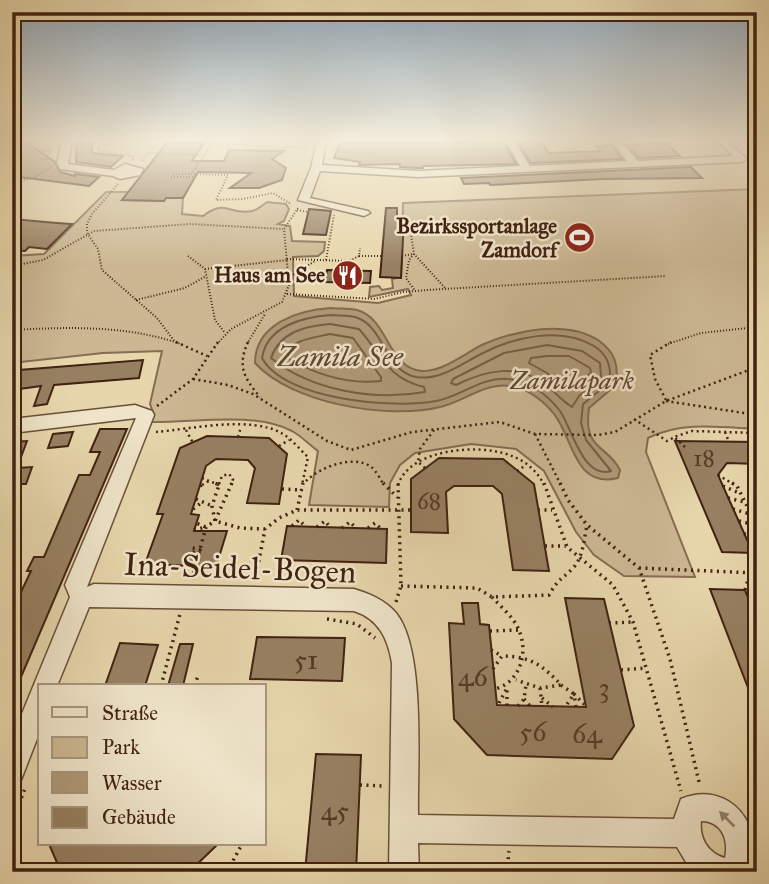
<svg xmlns="http://www.w3.org/2000/svg" width="769" height="884" viewBox="0 0 769 884" font-family="'IM FELL Great Primer',serif">
<rect width="100%" height="100%" fill="#e7d6ac"/>
<filter id="stains"><feTurbulence type="fractalNoise" baseFrequency=".00286" numOctaves="4"/><feColorMatrix values="0 0 0 0 .2 0 0 0 0 .09 0 0 0 0 .02 0 0 0 .5 -.17"/></filter>
<radialGradient id="worn" r=".72"><stop offset=".6" stop-color="#630" stop-opacity="0"/><stop offset="1" stop-color="#630" stop-opacity=".3"/></radialGradient>
<!-- green -->
<path fill="#cbb792" stroke="#866c52" stroke-width="2" d="M 757,189 L 757,429 C 719,427 682,421 648,438 L 646,452 L 695,577 L 624,576 L 594,555 L 576,532 L 544,471 L 516,449 L 471,444 L 415,453 L 400,465 L 390,483 L 389,507 L 309,505 L 318,451 C 310,445 301,436 292,431 C 253,411 194,423 151,422 L 154,415 L 150,404 L 162,351 L 103,353 L 12,363 L 12,256 L 44,254 L 106,192 L 128,192 L 123,200 L 164,201 L 166,198 L 183,198 L 182,214 L 203,216 C 226,198 230,216 252,211 C 258,210 262,205 267,202 L 286,204 L 289,209 L 284,221 L 278,224 L 290,226 L 292,241 L 325,242 L 324,251 L 318,256 L 293,257 L 294,296 L 378,303 L 411,295 L 408,289 L 369,297 L 370,287 L 379,286 L 382,290 L 393,288 L 392,279 L 401,277 L 403,203 Z"/>
<!-- water -->
<path fill="#af9978" stroke="#83694f" stroke-width="2" d="M 331,308 C 339,309 349,308 357,310 C 387,318 387,362 416,370 C 439,376 464,353 484,344 C 516,330 566,320 598,340 C 615,352 619,365 616,385 L 589,408 C 583,451 607,444 620,470 L 618,478 C 574,489 573,437 554,414 C 545,402 529,390 515,387 C 487,380 466,401 440,407 C 387,420 291,403 255,363 C 255,324 298,310 331,308 Z"/>
<g fill="none" stroke-linecap="round" stroke-linejoin="round">
<!-- shore -->
<path stroke="#785e45" stroke-width="2" d="M 331,315 C 339,316 350,315 358,318 C 385,329 385,371 416,377 C 440,381 461,364 481,354 C 513,337 561,326 594,346 C 608,355 612,368 609,383 L 583,404 L 581,423 L 586,440 L 611,471 C 583,480 572,428 560,411 C 547,394 528,380 507,379 C 481,377 460,397 436,401 C 393,409 285,400 262,358 C 267,326 303,317 331,315 Z
M 330,324 L 359,329 C 382,355 387,378 424,387 L 425,392 C 374,401 312,391 271,358 C 280,332 305,326 330,324 Z
M 330,334 L 353,338 L 381,377 L 381,381 C 346,385 314,374 284,356 C 292,339 313,338 330,334 Z
M 547,345 L 582,351 L 600,363 L 601,378 L 579,396 L 572,407 C 562,401 555,392 546,385 C 518,363 486,370 456,385 L 451,383 L 453,379 L 504,353 Z
M 547,356 L 569,356 L 590,368 L 591,373 L 567,390 L 547,373 L 529,363 L 531,358 Z"/>
</g>
<!-- building -->
<path fill="#978062" stroke="#412212" stroke-width="2" d="M 77,141 L 92,141 L 92,153 L 123,156 L 111,167 L 76,162 Z
M 168,141 L 204,143 L 192,161 L 224,161 L 229,150 L 284,151 L 272,159 L 286,168 L 282,180 L 259,188 L 230,188 L 251,173 L 198,172 L 183,198 L 166,198 L 164,201 L 122,200 Z
M 341,141 L 503,141 L 516,164 L 423,166 L 423,168 L 418,168 L 400,167 L 400,164 L 359,165 L 360,162 L 334,158 Z
M 517,141 L 536,141 L 542,143 L 549,153 L 600,151 L 596,146 L 611,145 L 622,159 L 531,163 Z
M 665,142 L 680,156 L 639,158 L 627,145 Z
M 12,143 L 28,143 L 55,162 L 60,172 L 75,176 L 75,174 L 99,177 L 89,186 L 12,176 Z
M 691,167 L 702,178 L 602,179 L 490,185 L 489,183 L 464,184 L 461,178 Z
M 386,208 L 397,208 L 397,219 L 404,219 L 401,278 L 380,277 Z
M 309,209 L 331,211 L 326,235 L 303,234 Z
M 12,219 L 57,223 L 72,224 L 47,249 L 29,247 L 25,251 L 12,250 Z
M 327,270 L 371,271 L 370,283 L 325,282 Z
M 143,360 L 139,378 L 54,385 L 47,404 L 34,406 L 41,386 L 12,390 L 19,370 Z
M 100,429 L 127,429 L 12,698 L 12,611 L 31,571 L 27,571 L 34,557 L 44,557 L 79,475 L 90,475 L 100,452 L 90,452 Z
M 73,432 L 68,446 L 48,448 L 53,434 Z
M 207,436 L 269,438 L 287,454 L 279,504 L 247,503 L 255,468 L 248,460 L 216,459 L 206,466 L 191,514 L 199,515 L 194,531 L 227,531 L 216,567 L 145,564 L 163,514 L 157,514 L 180,448 Z
M 27,441 L 17,468 L 32,467 L 26,484 L 12,484 L 12,442 Z
M 675,441 L 757,442 L 757,464 L 727,463 L 718,475 L 753,553 L 722,552 Z
M 439,458 L 503,459 L 534,484 L 549,571 L 513,570 L 502,494 L 493,486 L 454,486 L 446,492 L 448,533 L 411,532 L 411,479 Z
M 287,526 L 387,529 L 386,563 L 281,560 Z
M 710,589 L 745,590 L 757,619 L 757,711 Z
M 565,598 L 604,599 L 634,726 L 612,759 L 487,755 L 454,719 L 449,623 L 464,624 L 462,603 L 478,603 L 480,624 L 489,625 L 497,705 L 586,707 Z
M 257,637 L 345,638 L 342,681 L 250,679 Z
M 120,643 L 158,645 L 145,686 L 105,686 Z
M 180,644 L 193,644 L 183,686 L 168,686 Z
M 316,754 L 361,755 L 356,872 L 305,872 Z
M 49,844 L 218,844 L 189,872 L 61,872 Z"/>
<g fill="none" stroke-linecap="round" stroke-linejoin="round">
<defs>
<path id="minor" d="M 62,141 L 72,141 L 68,164 L 114,170 L 125,164 L 143,169 L 140,175 L 120,179 L 113,176 L 60,169 L 57,163 Z
M 317,141 L 326,141 L 322,165 L 418,171 L 520,166 L 506,141 L 514,141 L 530,166 L 627,161 L 611,141 L 620,141 L 638,161 L 733,156 L 718,141 L 727,141 L 747,159 L 742,162 L 418,177 L 320,171 L 310,198 L 368,211 L 370,213 L 364,216 L 298,200 L 311,168 Z
M 135,405 L 152,411 L 154,415 L 87,587 L 94,584 L 354,589 C 370,594 385,600 396,613 C 426,650 417,766 418,815 L 674,819 L 681,799 C 729,779 768,827 748,872 L 692,872 L 677,847 L 418,843 L 419,872 L 389,872 L 392,663 C 388,639 379,619 354,611 L 89,607 L 57,686 L 40,686 L 40,731 L 21,780 L 12,784 L 12,738 L 70,597 L 65,585 L 136,418 L 12,433 L 12,419 ZM 701,821 C 722,821 729,840 725,858 C 708,853 699,838 701,821 Z"/>
</defs>
<!-- minor casing -->
<use href="#minor" stroke="#6a4f38" stroke-width="3"/>
<!-- path-far2 -->
<path stroke="#412212" stroke-width="2" stroke-dasharray="1 2" stroke-linecap="butt" d="M 12,141 L 20,141
M 197,141 L 213,143
M 29,142 L 20,145 L 34,143 L 51,155
M 99,142 L 99,151 L 132,156 L 134,161
M 17,146 L 21,141
M 332,150 L 377,154
M 39,151 L 53,150
M 351,151 L 355,141
M 41,159 L 52,159
M 142,161 L 148,153 L 203,155
M 173,174 L 191,174 L 213,143 L 307,148
M 191,174 L 228,175 L 216,200 L 243,199 L 273,193 L 291,204
M 171,177 L 196,177
M 12,182 L 34,178 L 52,166
M 118,184 L 92,214 L 87,224 L 87,233 L 98,249 L 102,270 L 157,318 L 175,342
M 12,189 L 20,182
M 297,210 L 308,212
M 409,221 L 414,254 L 446,289
M 414,254 L 409,260 L 406,278 L 415,291
M 188,256 L 205,269 L 215,320 L 225,333
M 359,256 L 382,256
M 402,256 L 414,254
M 287,259 L 349,261 L 359,256 L 360,248
M 326,260 L 334,215
M 12,266 L 43,260 L 94,231 L 190,224 L 283,229
M 205,269 L 287,260
M 348,271 L 349,261
M 288,278 L 315,261
M 287,294 L 375,299 L 403,292 L 427,290 L 666,276
M 136,300 L 185,288 L 206,276
M 12,330 C 70,327 126,325 181,344
M 217,344 L 231,329 L 282,302 L 289,285 L 284,229 L 298,208
M 247,344 L 265,314
M 668,344 L 701,333 L 757,327"/>
<!-- path-far1 -->
<path stroke="#412212" stroke-width="2.5" stroke-dasharray="2 3.5" stroke-linecap="butt" d="M 176,342 L 207,356
M 248,342 C 237,366 244,378 260,397
M 193,379 L 228,385 L 253,394 L 327,441 L 351,450 L 412,432 L 500,422 L 535,434 L 598,435 L 615,432 L 666,401 L 757,367
M 666,400 L 655,379 L 650,355 L 671,342
M 666,401 L 757,415
M 157,406 L 193,379 L 218,342
M 634,419 L 667,441 L 673,438
M 186,430 L 193,443
M 156,432 C 191,429 252,415 283,434 C 293,440 300,450 308,457 L 302,485
M 725,432 L 729,442
M 535,434 L 561,485
M 238,437 L 241,427
M 279,446 L 289,440
M 685,447 L 674,437 L 692,431 L 757,433
M 425,468 L 418,462 L 420,449 L 434,430
M 517,471 L 526,465
M 718,475 L 735,485
M 202,478 L 219,485
M 306,481 C 320,467 352,455 370,466 C 376,470 380,479 384,485
M 219,484 L 222,476 L 229,474 L 233,479 L 231,485
M 202,485 L 209,481
M 398,485 C 410,448 481,443 512,456 C 526,461 538,472 544,485"/>
<!-- path -->
<path stroke="#412212" stroke-width="3.5" stroke-dasharray="2 4.5" stroke-linecap="butt" d="M 232,483 L 215,521 L 240,528 L 265,529
M 383,483 L 397,497
M 544,483 L 567,547 L 613,585 L 633,622 L 681,791
M 560,483 L 568,500 L 587,525 L 639,568 L 670,659 L 700,786
M 732,483 L 737,486 L 757,526
M 200,486 L 205,483
M 723,486 L 739,493
M 282,489 L 302,490
M 728,498 L 745,502
M 196,499 L 212,506
M 193,509 L 201,503
M 733,509 L 750,514
M 297,510 L 303,483
M 538,510 L 552,510
M 739,521 L 756,525
M 292,526 L 299,520 L 305,526
M 317,527 L 325,521 L 330,527
M 342,528 L 350,522 L 356,528
M 368,528 L 375,523 L 381,529
M 194,530 L 206,527 L 196,523
M 744,534 L 757,536
M 545,546 L 566,546
M 753,553 L 757,554
M 187,555 L 200,550 L 189,547
M 639,568 L 757,573
M 192,579 L 206,527 L 215,521 L 212,506 L 219,485 L 215,483
M 255,581 L 265,529 L 279,518 L 297,510 L 411,510
M 401,586 L 477,588 L 492,597 L 549,595 C 559,578 560,581 572,569 C 583,559 584,539 587,525
M 745,590 L 750,573
M 492,597 C 500,606 511,615 517,626 C 530,650 521,682 495,689
M 396,602 L 401,586 L 398,483
M 327,619 L 357,624 L 375,638
M 609,623 L 633,622
M 490,631 L 520,630
M 491,650 L 502,656
M 493,669 L 502,656 C 529,656 543,665 561,685 L 540,688 L 516,680
M 621,670 L 646,668
M 561,685 L 574,694 L 565,707
M 161,686 L 180,614
M 195,686 L 198,675
M 540,688 L 542,706
M 542,698 L 553,707
M 524,699 L 530,706
M 499,703 L 507,688 L 507,706
M 518,706 L 524,699 L 526,685
M 576,707 L 574,694 L 585,705
M 360,785 L 384,786
M 12,822 L 26,786
M 357,867 L 381,869
M 227,872 L 242,844
M 507,872 L 509,851"/>
<!-- minor -->
<use href="#minor" fill="#efe4c9" fill-rule="evenodd"/>
</g>
<!-- one-way arrows -->
<defs><path id="oneway-solid" d="M-6-.8H1V-3.2L6.5 0L1 3.2V.8H-6Z" transform="scale(1.75)"/></defs>
<use fill="#98836e" href="#oneway-solid" transform="translate(727 819) rotate(-135)"/>
<!-- sky -->
<linearGradient id="sky" x2="0" y2="1"><stop stop-color="#91a9bb"/><stop offset="0.53" stop-color="#f4edda"/><stop offset="1" stop-color="#f4edda" stop-opacity="0"/></linearGradient>
<rect width="769" height="264" fill="url(#sky)"/>
<!-- icons -->
<defs>
<symbol id="stadium-disc" viewBox="-11 -11 22 22"><circle r="9.5" fill="#8f2418" stroke="#efe4c9"/><path d="M0-5a6.5 5 0 1 0 0 10a6.5 5 0 1 0 0-10ZM-3.5-1.8h7v3.6h-7Z" fill="#fff"/></symbol>
<symbol id="restaurant-disc" viewBox="-11 -11 22 22"><circle r="9.5" fill="#8f2418" stroke="#efe4c9"/><path d="M-5-6h1v4h1v-4h1v4h1v-4h1v5L-1.5 .5V6h-2V.5L-5-1ZM5-6V6H3V1.5H1.5Q1.5-4 5-6Z" fill="#fff"/></symbol>
</defs>
<g fill-rule="evenodd">
<use href="#stadium-disc" x="562" y="220" width="35" height="35"/>
<use href="#restaurant-disc" x="330" y="258" width="35" height="35"/>
</g>
<g text-anchor="middle" dominant-baseline="central" stroke-width="5" stroke-linejoin="round" paint-order="stroke">
<!-- far-poi labels -->
<g font-size="21" font-weight="bold" fill="#412212" stroke="#efe4c9" text-anchor="end">
<text x="557" y="226">Bezirkssportanlage<tspan x="557" dy="24">Zamdorf</tspan></text>
<text x="325" y="275">Haus am See</text>
</g>
<!-- number labels -->
<g font-size="23" fill="#563a26">
<text x="704" y="458">18</text>
<text x="429" y="501">68</text>
</g>
<!-- park labels -->
<g font-size="26" font-style="italic" fill="#644732" stroke="#efe4c9">
<text x="572" y="380">Zamilapark</text>
</g>
<!-- water labels -->
<g font-size="28" font-style="italic" fill="#624631" stroke="#efe4c9">
<text x="340" y="356">Zamila See</text>
</g>
<!-- near-number labels -->
<g font-size="28" fill="#563a26">
<text x="306" y="659">51</text>
<text x="473" y="676">46</text>
<text x="604" y="687">3</text>
<text x="533" y="731">56</text>
<text x="587" y="733">64</text>
<text x="335" y="810">45</text>
</g>
<!-- near-street labels -->
<g font-size="32" fill="#412212" stroke="#efe4c9">
<text transform="translate(240 568) rotate(2)">Ina-Seidel-Bogen</text>
</g>
</g>
<!-- margin -->
<rect width="769" height="884" fill="none" stroke="#e7d6ac" stroke-width="42"/>
<rect x="14" y="14" width="741" height="856" fill="none" stroke="#412212" stroke-width="3.5"/>
<rect x="21" y="21" width="727" height="842" fill="none" stroke="#412212" stroke-width="2"/>
<!-- legend -->
<rect x="38" y="684" width="228" height="161" fill="#efe4c9" stroke="#a99680" stroke-width="2"/>
<rect x="52" y="707" width="35" height="10" fill="#efe4c9" stroke="#a99680" stroke-width="2"/>
<text x="102" y="720" font-size="21" fill="#412212">Straße</text>
<rect x="52" y="737" width="35" height="21" fill="#cbb792" stroke="#a99680" stroke-width="2"/>
<text x="102" y="754" font-size="21" fill="#412212">Park</text>
<rect x="52" y="772" width="35" height="21" fill="#af9978" stroke="#a99680" stroke-width="2"/>
<text x="102" y="790" font-size="21" fill="#412212">Wasser</text>
<rect x="52" y="807" width="35" height="21" fill="#978062" stroke="#a99680" stroke-width="2"/>
<text x="102" y="824" font-size="21" fill="#412212">Gebäude</text>
<rect width="100%" height="100%" filter="url(#stains)"/>
<rect width="100%" height="100%" fill="url(#worn)"/>
</svg>
